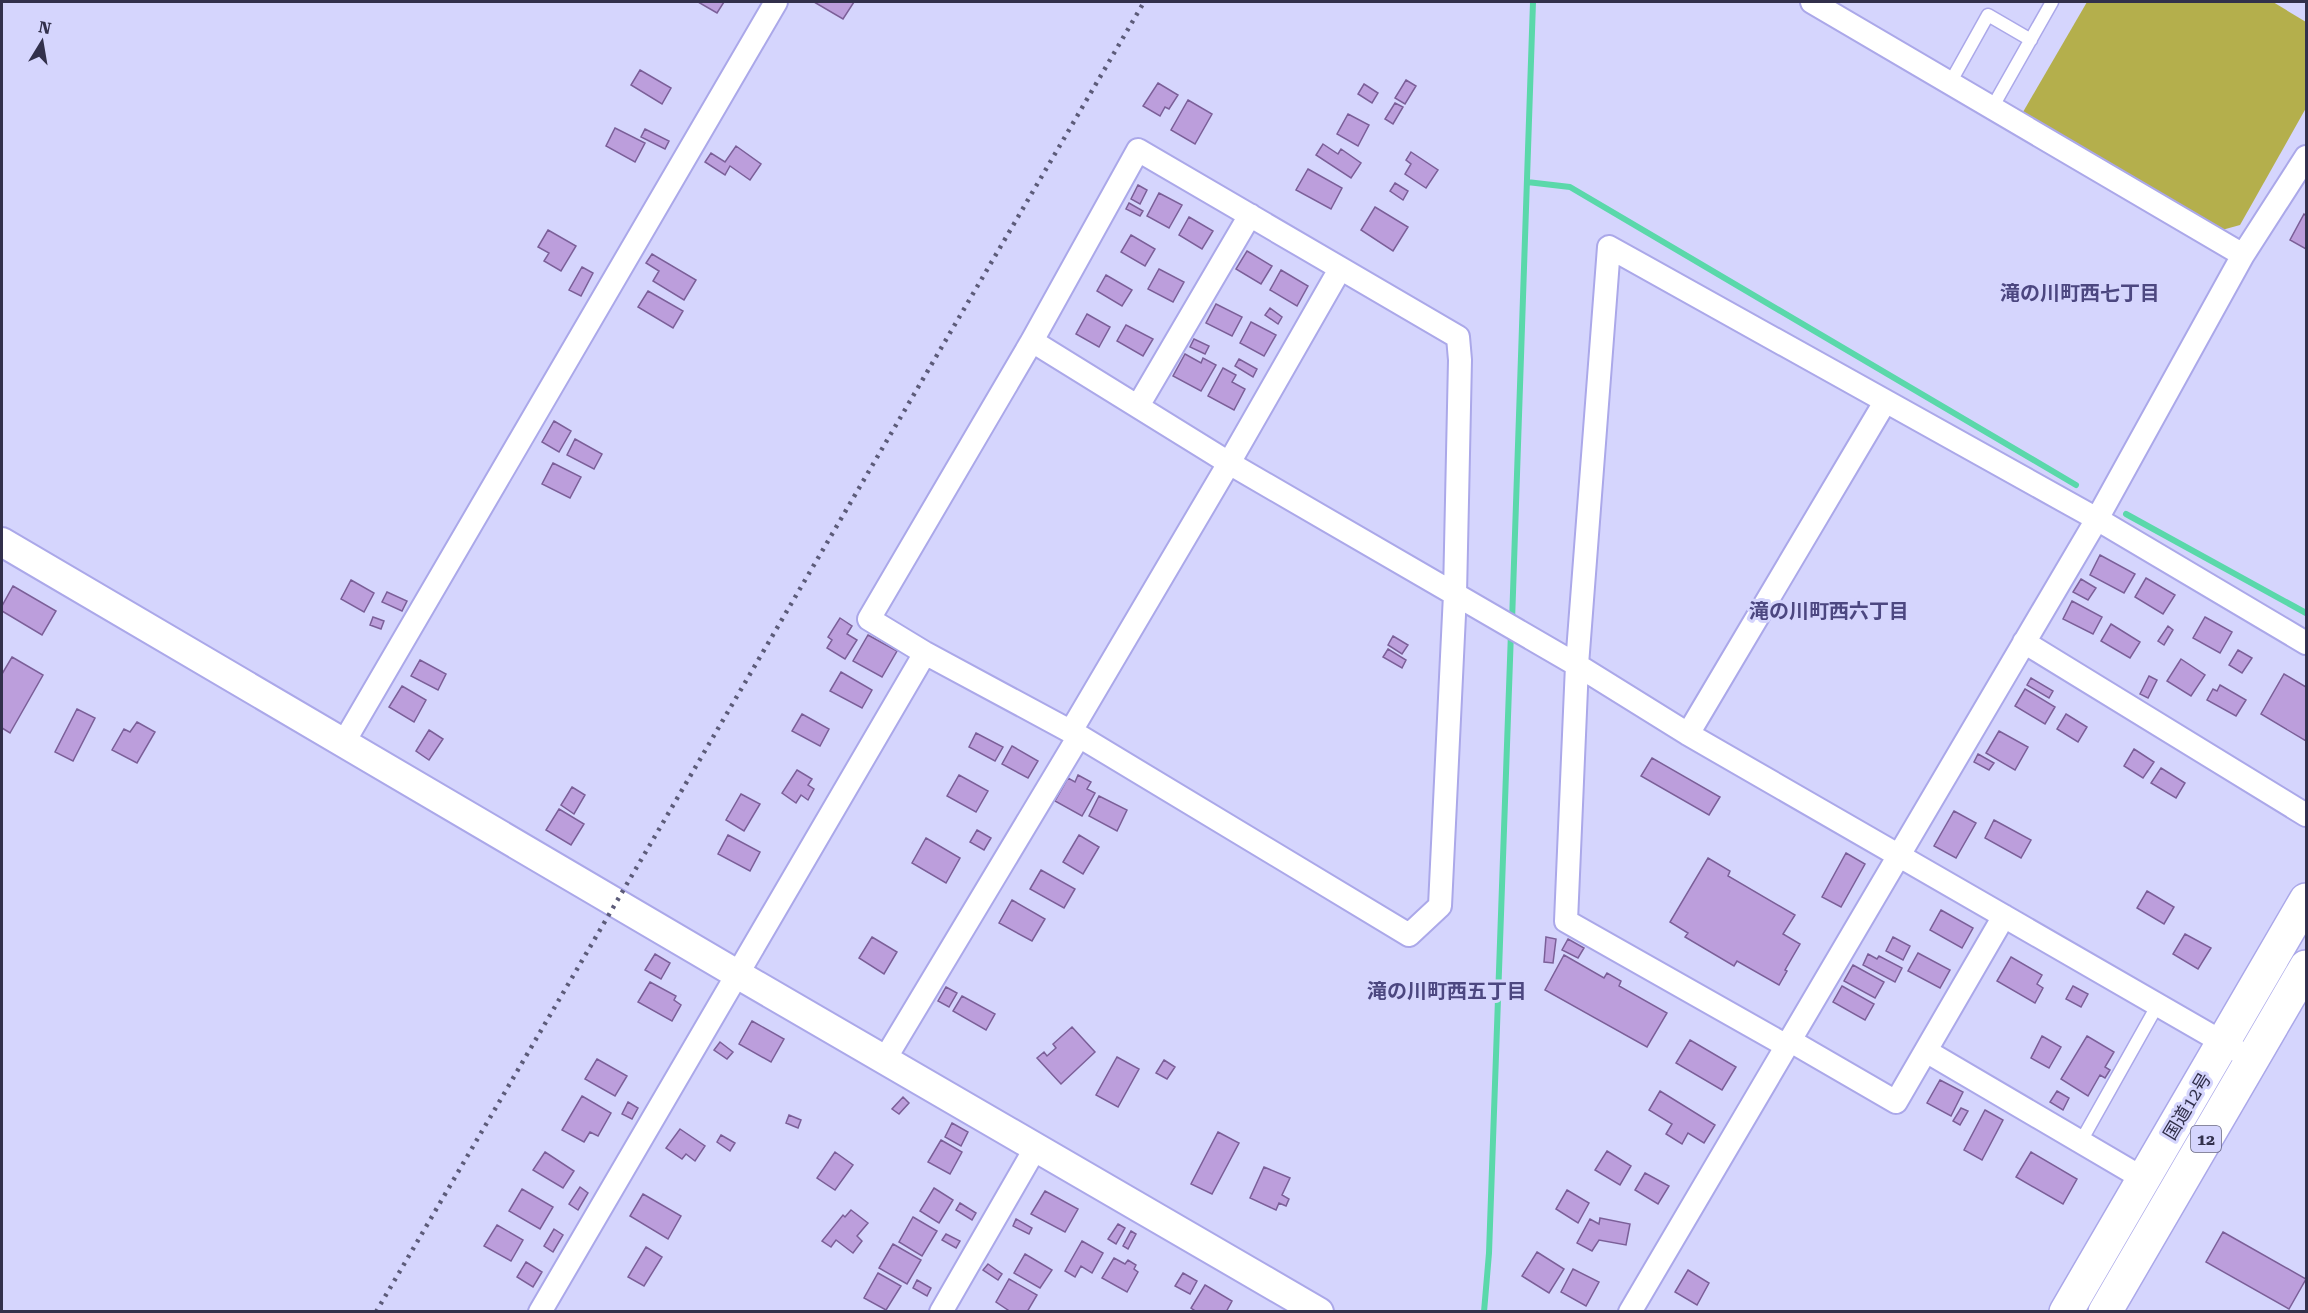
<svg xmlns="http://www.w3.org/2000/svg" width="2308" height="1313" viewBox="0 0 2308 1313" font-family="'Roboto Serif','Noto Sans JP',serif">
<rect width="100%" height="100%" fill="#d5d5fd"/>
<!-- green -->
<path fill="#b4af4c" d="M 2087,2 L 2273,2 L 2306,22 L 2306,108 L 2240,225 L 2222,230 L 2023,112 Z"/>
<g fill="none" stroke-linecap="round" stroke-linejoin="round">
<!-- stream -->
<path stroke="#5ad8aa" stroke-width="6" d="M 1527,182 L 1570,187 L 2076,485
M 2126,514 L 2306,613
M 1512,622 L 1533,2
M 1484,1312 L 1489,1253 L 1511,632"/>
</g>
<!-- building -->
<path fill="#bc9edc" stroke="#7b5f98" stroke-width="1.5" d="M 698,2 L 724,2 L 717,13 Z
M 814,2 L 854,2 L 843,19 Z
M 640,70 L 671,88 L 662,104 L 631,85 Z
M 1406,80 L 1416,86 L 1405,104 L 1395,98 Z
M 1158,83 L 1178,95 L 1169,109 L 1165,107 L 1160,116 L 1143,106 Z
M 1364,84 L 1378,93 L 1372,103 L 1358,94 Z
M 1188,100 L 1212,114 L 1195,144 L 1171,130 Z
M 1395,103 L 1403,107 L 1393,124 L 1385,119 Z
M 1348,114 L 1369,125 L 1358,146 L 1337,134 Z
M 615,128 L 645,143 L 635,162 L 606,146 Z
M 645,129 L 669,141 L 665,149 L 641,137 Z
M 1323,144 L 1338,154 L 1341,149 L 1361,163 L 1351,178 L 1316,155 Z
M 736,146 L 761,164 L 750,180 L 730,166 L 725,175 L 705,162 L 711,153 L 725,162 Z
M 1411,152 L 1438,170 L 1426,188 L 1405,174 L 1411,164 L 1406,160 Z
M 1308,169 L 1342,188 L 1331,209 L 1296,190 Z
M 1395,183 L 1408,191 L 1403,200 L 1390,191 Z
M 1138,185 L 1147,190 L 1140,204 L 1131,199 Z
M 1159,193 L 1182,205 L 1169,228 L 1147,216 Z
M 1129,203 L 1143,211 L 1140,216 L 1126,209 Z
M 1375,207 L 1408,227 L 1393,251 L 1361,230 Z
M 2304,214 L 2306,216 L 2306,249 L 2290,240 Z
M 1189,217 L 1213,231 L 1202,249 L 1179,235 Z
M 548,230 L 576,246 L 561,271 L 544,261 L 549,253 L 538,247 Z
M 1131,235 L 1155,249 L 1145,266 L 1121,252 Z
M 1247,251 L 1272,266 L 1261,284 L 1236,269 Z
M 652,254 L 696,280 L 684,300 L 653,281 L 659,271 L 646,263 Z
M 582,267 L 593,273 L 581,296 L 569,290 Z
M 1159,269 L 1184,282 L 1173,302 L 1148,289 Z
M 1281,270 L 1308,286 L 1297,306 L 1270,290 Z
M 1106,275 L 1132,290 L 1122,306 L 1097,291 Z
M 648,291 L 683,311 L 673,328 L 638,307 Z
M 1216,304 L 1242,317 L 1232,336 L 1206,323 Z
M 1270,308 L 1282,317 L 1278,324 L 1265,315 Z
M 1087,314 L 1110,327 L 1099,347 L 1076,334 Z
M 1251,322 L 1276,335 L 1264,356 L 1240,343 Z
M 1126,325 L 1153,339 L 1143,356 L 1117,341 Z
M 1194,339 L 1209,346 L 1205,354 L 1190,347 Z
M 1185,354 L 1201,363 L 1203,358 L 1216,365 L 1201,391 L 1173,376 Z
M 1239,359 L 1257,369 L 1253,377 L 1235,366 Z
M 1223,368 L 1236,375 L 1232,382 L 1245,389 L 1234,410 L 1208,396 Z
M 554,421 L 571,431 L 559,452 L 542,442 Z
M 575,439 L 602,454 L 594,469 L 567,455 Z
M 553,463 L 581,477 L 570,498 L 542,484 Z
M 2100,555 L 2135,574 L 2124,593 L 2090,575 Z
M 2146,578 L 2175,595 L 2163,614 L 2135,597 Z
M 2081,579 L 2096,588 L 2088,600 L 2073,592 Z
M 351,580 L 374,593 L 364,612 L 341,599 Z
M 13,586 L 56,611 L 42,635 L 2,611 L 2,606 Z
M 387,592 L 407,601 L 402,611 L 382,602 Z
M 2072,601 L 2102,617 L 2093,634 L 2063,619 Z
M 373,617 L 384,621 L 381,629 L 370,625 Z
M 2205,617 L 2232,632 L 2220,653 L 2193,638 Z
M 840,618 L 852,626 L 847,634 L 857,640 L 845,659 L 827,648 L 832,640 L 828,637 Z
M 2111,624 L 2140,642 L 2130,658 L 2101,641 Z
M 2168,626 L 2173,630 L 2164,645 L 2158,641 Z
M 868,635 L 897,651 L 882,677 L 853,661 Z
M 1393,636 L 1408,645 L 1402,654 L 1388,645 Z
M 1388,649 L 1406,660 L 1402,668 L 1383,657 Z
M 2238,650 L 2252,658 L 2242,673 L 2229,665 Z
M 12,657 L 43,675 L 10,733 L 2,728 L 2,674 Z
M 2181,659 L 2205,675 L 2191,696 L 2167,681 Z
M 420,660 L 446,674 L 438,690 L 411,676 Z
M 841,672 L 872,690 L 862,708 L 830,691 Z
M 2284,674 L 2306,687 L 2306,741 L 2261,714 Z
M 2149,676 L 2157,680 L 2148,698 L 2140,694 Z
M 2031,678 L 2053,691 L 2049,698 L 2027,685 Z
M 2220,685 L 2246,700 L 2236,716 L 2207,700 L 2213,689 L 2217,691 Z
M 402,686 L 426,700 L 414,722 L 389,707 Z
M 2025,689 L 2055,707 L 2045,724 L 2015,706 Z
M 77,709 L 95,718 L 73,761 L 55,752 Z
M 802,714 L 829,729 L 820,746 L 792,731 Z
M 2066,714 L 2087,727 L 2078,742 L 2057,729 Z
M 137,722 L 155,732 L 137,763 L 112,750 L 124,729 L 130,732 Z
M 429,730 L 443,739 L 429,760 L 416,751 Z
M 1999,731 L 2028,747 L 2015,770 L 1986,753 Z
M 976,733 L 1003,747 L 995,761 L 969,747 Z
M 1012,746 L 1038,761 L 1028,778 L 1002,764 Z
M 2134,749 L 2154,762 L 2143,778 L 2124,766 Z
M 1978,754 L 1994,763 L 1989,770 L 1974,762 Z
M 1652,758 L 1720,797 L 1709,815 L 1641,776 Z
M 2161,768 L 2185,783 L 2176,798 L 2151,783 Z
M 797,770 L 812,779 L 808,785 L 814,789 L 808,800 L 801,795 L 796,803 L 782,793 Z
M 959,775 L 988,791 L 976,812 L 947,796 Z
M 1078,775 L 1091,782 L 1087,789 L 1095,793 L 1082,816 L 1055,801 L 1068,778 L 1075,782 Z
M 572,787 L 585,795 L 574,814 L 561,805 Z
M 741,794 L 760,804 L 744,831 L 726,820 Z
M 1099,796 L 1127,810 L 1117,831 L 1089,816 Z
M 559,809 L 584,824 L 571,845 L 546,830 Z
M 1954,811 L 1976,823 L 1956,858 L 1934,846 Z
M 1994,820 L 2031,840 L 2021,858 L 1985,838 Z
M 977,830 L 991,838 L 984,850 L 970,842 Z
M 728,835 L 760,852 L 750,871 L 718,854 Z
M 1079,835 L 1099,847 L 1083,874 L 1063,862 Z
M 926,838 L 960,858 L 946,883 L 912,863 Z
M 1846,853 L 1865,864 L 1841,907 L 1822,897 Z
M 1708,858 L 1730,871 L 1728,876 L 1795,915 L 1783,934 L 1800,944 L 1785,970 L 1787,971 L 1779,985 L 1737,961 L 1734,966 L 1685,937 L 1688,933 L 1670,922 Z
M 1041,870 L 1075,889 L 1064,908 L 1030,889 Z
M 2147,891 L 2174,907 L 2164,924 L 2137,908 Z
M 1012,900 L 1045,919 L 1032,941 L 999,923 Z
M 1941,910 L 1973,928 L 1962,948 L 1930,930 Z
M 2185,934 L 2211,948 L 2198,969 L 2173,954 Z
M 872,937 L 897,952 L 884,974 L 859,958 Z
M 1546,937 L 1556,939 L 1553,963 L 1544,962 Z
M 1893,937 L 1910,946 L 1903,960 L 1886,951 Z
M 1568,939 L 1584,948 L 1578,958 L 1562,950 Z
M 1918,953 L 1950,970 L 1940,988 L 1908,971 Z
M 655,954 L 670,963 L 661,979 L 645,970 Z
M 1868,954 L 1877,959 L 1879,956 L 1902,968 L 1895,982 L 1863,965 Z
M 1564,955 L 1604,978 L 1607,973 L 1621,981 L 1619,986 L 1667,1013 L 1647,1047 L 1545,990 Z
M 2011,957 L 2042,975 L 2037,984 L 2043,988 L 2035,1003 L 1997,981 Z
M 1853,965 L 1884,982 L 1875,998 L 1844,981 Z
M 650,982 L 676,996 L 674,1000 L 681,1005 L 672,1021 L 638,1002 Z
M 1842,986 L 1874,1004 L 1865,1020 L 1833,1002 Z
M 2073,986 L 2088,994 L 2081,1007 L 2066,999 Z
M 946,987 L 957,993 L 949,1007 L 938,1001 Z
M 962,996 L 995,1014 L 986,1030 L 953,1011 Z
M 752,1021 L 784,1039 L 771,1062 L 739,1044 Z
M 1072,1027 L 1095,1052 L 1061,1084 L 1037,1058 L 1044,1052 L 1047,1056 L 1056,1048 L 1053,1044 Z
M 2042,1036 L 2061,1047 L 2049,1068 L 2031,1058 Z
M 2087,1036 L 2114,1052 L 2105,1067 L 2110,1070 L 2105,1078 L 2100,1075 L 2088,1096 L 2061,1079 Z
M 1690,1040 L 1736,1067 L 1722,1090 L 1676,1063 Z
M 720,1042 L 733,1052 L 727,1059 L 714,1050 Z
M 1117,1057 L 1139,1069 L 1118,1107 L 1096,1095 Z
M 597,1059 L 627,1076 L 615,1096 L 585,1079 Z
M 1164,1060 L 1175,1067 L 1167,1079 L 1156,1073 Z
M 1940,1080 L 1963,1092 L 1951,1116 L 1927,1103 Z
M 1660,1091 L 1715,1125 L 1704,1143 L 1688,1133 L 1682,1144 L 1666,1134 L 1672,1124 L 1649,1110 Z
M 2057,1091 L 2069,1098 L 2063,1110 L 2050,1102 Z
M 582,1096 L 611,1113 L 598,1136 L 590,1132 L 584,1142 L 562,1130 Z
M 903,1097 L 909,1103 L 899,1114 L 892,1109 Z
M 628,1102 L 638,1108 L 632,1119 L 622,1114 Z
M 1961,1108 L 1968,1111 L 1960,1125 L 1953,1121 Z
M 1985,1110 L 2003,1120 L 1982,1160 L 1964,1150 Z
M 789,1115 L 801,1120 L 798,1128 L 786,1123 Z
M 952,1123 L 968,1132 L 961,1146 L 945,1137 Z
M 680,1129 L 705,1146 L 695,1161 L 686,1154 L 682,1159 L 666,1148 Z
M 1218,1132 L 1239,1143 L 1212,1194 L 1191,1184 Z
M 721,1135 L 735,1143 L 730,1151 L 717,1142 Z
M 941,1140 L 962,1152 L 950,1174 L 928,1162 Z
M 1607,1151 L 1631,1166 L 1620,1185 L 1595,1170 Z
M 545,1152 L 574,1171 L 563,1188 L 533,1170 Z
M 835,1152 L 853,1165 L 835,1190 L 817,1178 Z
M 2031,1152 L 2077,1179 L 2063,1204 L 2016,1177 Z
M 1264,1167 L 1290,1178 L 1282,1195 L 1289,1199 L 1286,1206 L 1279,1203 L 1276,1210 L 1250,1198 Z
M 1645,1173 L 1669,1186 L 1658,1204 L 1635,1190 Z
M 580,1187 L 588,1193 L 578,1210 L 569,1204 Z
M 934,1188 L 953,1200 L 939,1223 L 920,1211 Z
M 522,1189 L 553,1207 L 540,1229 L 509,1211 Z
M 1567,1190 L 1589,1203 L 1578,1223 L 1556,1209 Z
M 1045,1191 L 1078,1209 L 1065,1232 L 1031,1214 Z
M 643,1194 L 681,1216 L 668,1239 L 630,1216 Z
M 960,1203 L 976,1213 L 972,1220 L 956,1210 Z
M 851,1210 L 868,1223 L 857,1236 L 862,1241 L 853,1253 L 836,1240 L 831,1247 L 822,1241 L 843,1215 L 845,1217 Z
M 913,1217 L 937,1231 L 922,1256 L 899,1242 Z
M 1600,1218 L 1630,1224 L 1626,1245 L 1599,1240 L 1592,1251 L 1577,1243 L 1590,1219 L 1599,1224 Z
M 1016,1219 L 1032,1228 L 1029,1234 L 1013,1226 Z
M 1118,1224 L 1125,1228 L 1116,1244 L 1108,1239 Z
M 497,1225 L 523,1240 L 511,1261 L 484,1246 Z
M 554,1229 L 563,1235 L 553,1252 L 544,1246 Z
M 1131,1231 L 1136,1234 L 1128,1249 L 1123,1246 Z
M 2223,1232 L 2306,1279 L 2289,1309 L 2206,1262 Z
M 946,1234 L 960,1241 L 956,1248 L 942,1240 Z
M 1082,1241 L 1103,1253 L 1092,1273 L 1081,1266 L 1075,1277 L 1065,1271 Z
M 893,1244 L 921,1260 L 907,1284 L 879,1268 Z
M 646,1247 L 662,1257 L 644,1286 L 628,1277 Z
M 1537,1252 L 1564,1269 L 1549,1293 L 1522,1276 Z
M 1025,1254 L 1052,1270 L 1040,1288 L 1014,1273 Z
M 1114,1258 L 1125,1264 L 1128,1260 L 1136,1265 L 1134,1269 L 1138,1272 L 1127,1292 L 1102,1278 Z
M 526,1262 L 542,1272 L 533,1287 L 517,1277 Z
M 988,1264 L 1002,1274 L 998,1280 L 983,1270 Z
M 1573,1269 L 1599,1282 L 1586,1306 L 1561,1292 Z
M 1688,1270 L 1709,1283 L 1697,1305 L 1675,1292 Z
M 878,1273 L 901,1286 L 886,1310 L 864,1298 Z
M 1183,1273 L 1197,1281 L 1190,1294 L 1175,1286 Z
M 1009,1279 L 1037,1295 L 1027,1312 L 1011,1312 L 996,1302 Z
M 917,1280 L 931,1288 L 927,1296 L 913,1288 Z
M 1205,1285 L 1232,1301 L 1226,1312 L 1197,1312 L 1191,1308 Z"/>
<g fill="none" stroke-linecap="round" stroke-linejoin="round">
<defs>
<path id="service" d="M 1950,83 L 1988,15 L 2031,40
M 1992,108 L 2052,2
M 2080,1143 L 2157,1006"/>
<path id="minor" d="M 1812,2 L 2243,255
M 1138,150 L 1458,337 L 1460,360 L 1455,594 L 1440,906 L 1409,935 L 1079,736 L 925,653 L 869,619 L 1032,341 Z
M 1032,341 L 1229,463 L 1577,665 L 1688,734 L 2236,1050
M 1138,406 L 1250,215
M 2024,642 L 2306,815
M 1071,731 L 1229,463 L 1340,269
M 1688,734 L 1885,402
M 344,742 L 776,2
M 1789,1040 L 1896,1102 L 2004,916
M 1785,1045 L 1566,921 L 1577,665 L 1609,247 L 2097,519 L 2306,643
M 1926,1051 L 2144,1179
M 885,1059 L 1079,736
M 540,1312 L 925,653
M 941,1312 L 1036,1147
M 1630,1312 L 2097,519 L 2243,255 L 2306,157"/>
<path id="tertiary" d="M 2,542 L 737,974 L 1319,1312"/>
<path id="trunk" d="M 2066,1312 L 2306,900
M 2105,1312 L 2306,967"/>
</defs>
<!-- service casing -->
<use href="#service" stroke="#aba8e9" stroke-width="15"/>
<!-- minor casing -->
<use href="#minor" stroke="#aba8e9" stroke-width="26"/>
<!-- tertiary casing -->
<use href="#tertiary" stroke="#aba8e9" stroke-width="32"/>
<!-- trunk casing -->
<use href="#trunk" stroke="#aba8e9" stroke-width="36"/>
<!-- service -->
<use href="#service" stroke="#fff" stroke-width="12"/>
<!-- minor -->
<use href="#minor" stroke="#fff" stroke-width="22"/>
<!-- tertiary -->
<use href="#tertiary" stroke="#fff" stroke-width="28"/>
<!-- trunk -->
<use href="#trunk" stroke="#fff" stroke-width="33"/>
<!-- rail -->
<path stroke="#5c5b79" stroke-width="4.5" stroke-dasharray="3 6" stroke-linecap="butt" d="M 376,1312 L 1144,2"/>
</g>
<g text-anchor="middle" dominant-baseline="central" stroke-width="6" stroke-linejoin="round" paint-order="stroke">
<!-- shield labels -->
<rect fill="#d5d5fd" stroke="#636280" stroke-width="1.5" x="2191" y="1126" width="30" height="26" rx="4.5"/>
<g font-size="16" font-weight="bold" fill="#32304b">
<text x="2206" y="1139">12</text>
</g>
<!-- street labels -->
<g font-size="18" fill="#32304b" stroke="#d5d5fd">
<text transform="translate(2187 1106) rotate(-59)">国道12号</text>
</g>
<!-- neighbourhood labels -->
<g font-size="20" font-weight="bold" fill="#4c4780" stroke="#d5d5fd">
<text x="2080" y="293">滝の川町西七丁目</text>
<text x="1829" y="611">滝の川町西六丁目</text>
<text x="1447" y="991">滝の川町西五丁目</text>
</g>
</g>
<!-- border -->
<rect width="2308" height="1313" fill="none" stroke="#32304b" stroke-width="6"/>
<!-- north arrow -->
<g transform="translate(42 42) rotate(11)" stroke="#d5d5fd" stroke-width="4.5" paint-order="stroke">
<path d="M0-4.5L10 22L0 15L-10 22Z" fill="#32304b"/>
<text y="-9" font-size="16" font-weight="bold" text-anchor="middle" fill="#32304b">N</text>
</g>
</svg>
